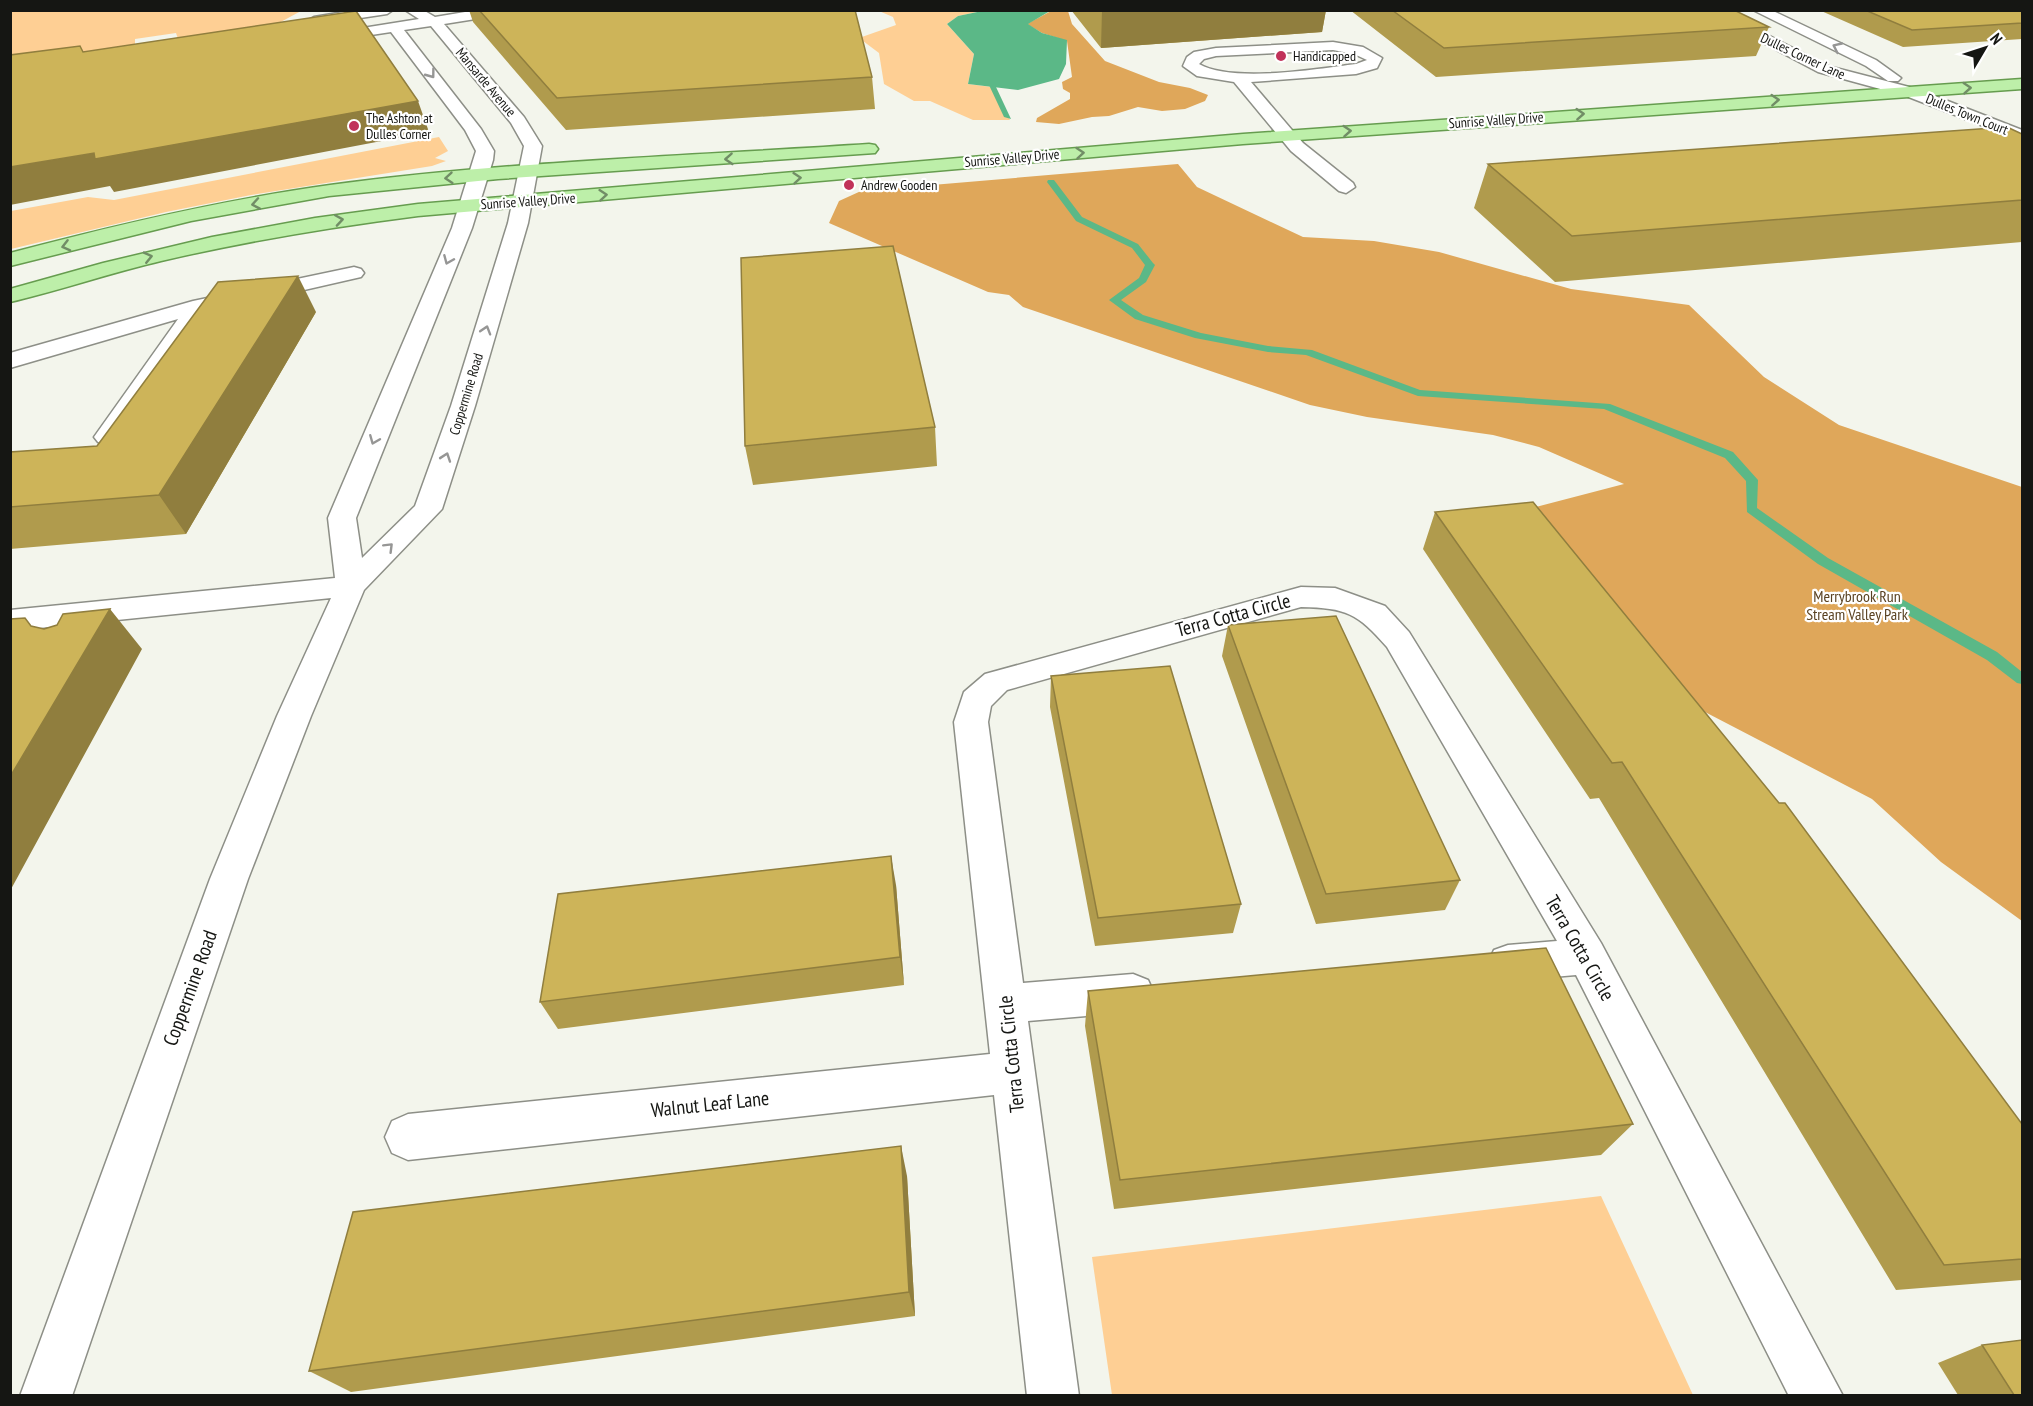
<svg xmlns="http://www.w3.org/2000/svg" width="2033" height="1406" viewBox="0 0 2033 1406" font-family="'PT Sans Narrow',sans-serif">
<rect width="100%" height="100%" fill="#f3f5ec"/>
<!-- green -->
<path fill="#fecf94" d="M 11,11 L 301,11 L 277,24 L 178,39 L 176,33 L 135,39 L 135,45 L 11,74 Z
M 879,11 L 982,11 L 958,16 L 947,24 L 974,54 L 968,84 L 992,87 L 1010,120 L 973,120 L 930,101 L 914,101 L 884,84 L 879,53 L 859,38 L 896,25 L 893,17 Z
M 439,137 L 448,151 L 435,158 L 446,161 L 432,166 L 251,195 L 166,212 L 11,249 L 11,211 L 88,197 L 114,200 Z
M 1601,1196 L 1693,1395 L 1112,1395 L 1092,1257 Z"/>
<!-- forest -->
<path fill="#dfa75a" d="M 1051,11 L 1068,11 L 1072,24 L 1105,61 L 1159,82 L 1190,88 L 1208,95 L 1205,101 L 1185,109 L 1162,111 L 1138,107 L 1109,116 L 1092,117 L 1059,124 L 1036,122 L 1037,118 L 1070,99 L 1070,93 L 1063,89 L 1062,82 L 1072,77 L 1067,41 L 1042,33 L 1027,24 Z
M 1178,164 L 1197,187 L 1303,237 L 1374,241 L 1439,252 L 1571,289 L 1689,305 L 1764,377 L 1839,425 L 2022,487 L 2022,921 L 1941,862 L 1872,799 L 1653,685 L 1509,514 L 1624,484 L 1539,447 L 1493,435 L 1367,417 L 1310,405 L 1023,307 L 1009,295 L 988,292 L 829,223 L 839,201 L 861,191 Z"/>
<!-- water -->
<path fill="#5bb887" d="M 982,11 L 1050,11 L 1028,24 L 1042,33 L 1067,40 L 1066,64 L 1059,79 L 1018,90 L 968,84 L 974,54 L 947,24 L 958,16 Z"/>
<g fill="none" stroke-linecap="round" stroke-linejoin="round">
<!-- stream -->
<path fill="#5bb887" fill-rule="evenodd" d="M 989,85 L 996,87 L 1011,119 L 1004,117 Z
M 1048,180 L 1054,180 L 1082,217 L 1138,244 L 1153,263 L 1155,265 L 1146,282 L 1121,300 L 1143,315 L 1201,333 L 1268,346 L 1312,350 L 1420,390 L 1610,404 L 1733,452 L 1758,480 L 1757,508 L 1828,558 L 1997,652 L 2022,672 L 2022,684 L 2017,683 L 1987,660 L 1818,564 L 1747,512 L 1746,481 L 1725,458 L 1604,409 L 1418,396 L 1306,355 L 1268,352 L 1195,338 L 1135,319 L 1109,300 L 1139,278 L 1145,265 L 1132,248 L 1076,221 L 1047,182 Z"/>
<defs>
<path id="minor" d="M 356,10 L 393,10 L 387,14 L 314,25 L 307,21 L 314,17 Z
M 405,10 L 423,10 L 435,17 L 477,10 L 513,10 L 507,14 L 444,24 L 524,117 L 542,146 L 528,223 L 475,406 L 442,509 L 364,590 L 311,716 L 248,879 L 72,1396 L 20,1396 L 210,879 L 277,716 L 331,598 L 10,631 L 10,610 L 335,578 L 328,518 L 452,228 L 476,151 L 465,130 L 391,32 L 325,42 L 318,38 L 325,34 L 419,19 ZM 431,26 L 511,123 L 524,146 L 508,223 L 451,406 L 415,506 L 362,558 L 356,518 L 472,228 L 493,160 L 494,151 L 481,129 L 404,30 Z
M 1701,10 L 1719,10 L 1828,66 L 1917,89 L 2022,130 L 2022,141 L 1906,96 L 1818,72 Z
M 1753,10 L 1771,10 L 1876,60 L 1901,78 L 1898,81 L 1888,81 L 1866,66 Z
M 1333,42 L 1363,47 L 1382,58 L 1377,68 L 1356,74 L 1251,82 L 1303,143 L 1353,183 L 1355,187 L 1346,193 L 1339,191 L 1291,151 L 1234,82 L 1197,76 L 1183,66 L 1187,57 L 1194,52 L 1216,48 ZM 1333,50 L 1354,54 L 1367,60 L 1356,64 C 1317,69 1232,83 1199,64 L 1204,59 L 1216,56 Z
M 354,267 L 361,269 L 364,273 L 361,277 L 208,312 L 179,348 L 116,442 L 107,445 L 98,442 L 94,437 L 178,319 L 10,368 L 10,353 L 193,301 Z
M 1301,587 L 1335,588 L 1385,606 L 1409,632 L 1601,943 L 1843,1396 L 1789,1396 L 1576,975 L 1508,981 L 1494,976 L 1488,963 L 1494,950 L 1508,945 L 1557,941 L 1387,647 C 1357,613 1347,608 1301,607 L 1007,690 L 991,706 L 988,722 L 1023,983 L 1133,974 L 1148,980 L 1154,993 L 1148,1006 L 1133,1012 L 1028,1021 L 1079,1396 L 1027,1396 L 994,1095 L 408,1160 L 392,1153 L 385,1137 L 392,1121 L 408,1114 L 990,1054 L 954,722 L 964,692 L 985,674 Z"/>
<path id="major" d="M 2022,79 L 2022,89 L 1243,144 L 418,216 C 332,227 246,241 161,261 C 110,273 61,290 10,302 L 10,289 L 103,263 L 212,237 L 315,218 L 418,204 L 1243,134 Z
M 869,144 L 875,145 L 878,149 L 875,153 L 498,179 L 329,196 L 191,221 L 10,266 L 10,253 C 116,225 222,200 330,185 C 509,161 689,156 869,144 Z"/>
</defs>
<!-- minor casing -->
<use href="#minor" stroke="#8d8f87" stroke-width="3"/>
<!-- major casing -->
<use href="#major" stroke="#669c4f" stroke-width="3"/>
<!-- minor -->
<use href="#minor" fill="#fff" fill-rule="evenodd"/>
<!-- major -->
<use href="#major" fill="#bdefa9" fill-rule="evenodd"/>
</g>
<!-- wall -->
<path fill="#b09b4d" d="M 469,10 L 855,10 L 872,77 L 875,109 L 566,130 L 473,22 Z
M 1071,10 L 1326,10 L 1322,32 L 1101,48 Z
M 1350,10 L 1734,10 L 1769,27 L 1756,56 L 1436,77 Z
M 1819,10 L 2022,10 L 2022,39 L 1903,47 Z
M 2022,134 L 2022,242 L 1555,282 L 1474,208 L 1488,164 Z
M 316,312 L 186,534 L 10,549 L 10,452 L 97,446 Z
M 935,427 L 937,466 L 753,485 L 745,446 Z
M 2022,430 L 2022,457 L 2021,456 Z
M 1435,512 L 2022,1124 L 2022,1280 L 1896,1290 L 1599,798 L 1590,799 L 1423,549 Z
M 1228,625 L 1460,880 L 1445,910 L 1316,924 L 1222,656 Z
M 1051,676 L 1241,904 L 1233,933 L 1095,946 L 1050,707 Z
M 896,885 L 904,985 L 558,1029 L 540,1002 Z
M 1088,991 L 1633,1124 L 1601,1155 L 1114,1209 L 1085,1026 Z
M 907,1176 L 915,1316 L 351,1392 L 309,1371 Z
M 1982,1345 L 2022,1395 L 1958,1395 L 1938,1363 Z"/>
<!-- shaded-wall -->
<path fill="#907e3e" d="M 1102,10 L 1326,10 L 1322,32 L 1101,48 Z
M 418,101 L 429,132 L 114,192 L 110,186 L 10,205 L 10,167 L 94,153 Z
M 298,276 L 316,312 L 186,534 L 159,495 Z
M 110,609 L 142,649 L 10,891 L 10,777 Z
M 891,856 L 896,885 L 904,985 L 900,957 Z
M 901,1146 L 907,1176 L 915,1316 L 909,1292 Z"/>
<!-- building -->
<path fill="#cdb459" stroke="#907e3e" stroke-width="1.5" d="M 479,10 L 855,10 L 872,77 L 557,98 Z
M 1392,10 L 1734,10 L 1769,27 L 1444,48 Z
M 1865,10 L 2022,10 L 2022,23 L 1912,30 Z
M 356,11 L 418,101 L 95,159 L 94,153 L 10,167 L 10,55 L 80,46 L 83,52 Z
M 2007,127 L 2022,134 L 2022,200 L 1572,236 L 1488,164 Z
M 893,246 L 935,427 L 745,446 L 741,258 Z
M 298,276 L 159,495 L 10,507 L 10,452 L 97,446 L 218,282 Z
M 1533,502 L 1779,803 L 1785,803 L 2022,1124 L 2022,1259 L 1944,1265 L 1622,762 L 1612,763 L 1435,512 Z
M 110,609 L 10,777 L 10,619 L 25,618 L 31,626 L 44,629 L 57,625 L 63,614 Z
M 1336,616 L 1460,880 L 1326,894 L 1228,625 Z
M 1170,666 L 1241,904 L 1098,918 L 1051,676 Z
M 891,856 L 900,957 L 540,1002 L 558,894 Z
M 1546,948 L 1633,1124 L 1120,1180 L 1088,991 Z
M 901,1146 L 909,1292 L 309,1371 L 353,1212 Z
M 2022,1340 L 2022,1395 L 2014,1395 L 1982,1345 Z"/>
<!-- one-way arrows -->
<defs><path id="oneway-chevron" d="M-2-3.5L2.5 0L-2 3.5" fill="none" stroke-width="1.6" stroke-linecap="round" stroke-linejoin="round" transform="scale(1.5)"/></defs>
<g stroke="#969695">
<use href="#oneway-chevron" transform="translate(1837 47) rotate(-155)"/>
<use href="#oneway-chevron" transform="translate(431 74) rotate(53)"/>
<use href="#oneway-chevron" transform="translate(448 260) rotate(113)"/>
<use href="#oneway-chevron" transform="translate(486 330) rotate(-73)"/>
<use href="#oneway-chevron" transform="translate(374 440) rotate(112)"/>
<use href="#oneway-chevron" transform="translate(446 457) rotate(-71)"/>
<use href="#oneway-chevron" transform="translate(389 547) rotate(-45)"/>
</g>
<g stroke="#718d66">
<use href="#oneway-chevron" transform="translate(1967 88) rotate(-4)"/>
<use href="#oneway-chevron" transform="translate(1775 100) rotate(-4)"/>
<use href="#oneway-chevron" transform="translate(1580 114) rotate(-4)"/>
<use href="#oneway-chevron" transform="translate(1347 131) rotate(-4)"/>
<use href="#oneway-chevron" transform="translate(1080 153) rotate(-5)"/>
<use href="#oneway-chevron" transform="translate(729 159) rotate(176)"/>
<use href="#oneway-chevron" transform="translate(449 178) rotate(175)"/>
<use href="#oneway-chevron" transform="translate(797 178) rotate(-5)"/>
<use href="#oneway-chevron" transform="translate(603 195) rotate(-5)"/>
<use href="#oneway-chevron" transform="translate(256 204) rotate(170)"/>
<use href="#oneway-chevron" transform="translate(339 220) rotate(-9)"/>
<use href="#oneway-chevron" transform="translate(66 246) rotate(166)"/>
<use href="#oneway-chevron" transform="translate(148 257) rotate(-13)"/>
</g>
<!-- markers -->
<g fill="#c1325a" stroke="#fff" stroke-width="2">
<circle cx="1281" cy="56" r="6"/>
<circle cx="354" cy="126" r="6"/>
<circle cx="849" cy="185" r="6"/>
</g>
<g text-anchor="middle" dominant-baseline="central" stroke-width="4.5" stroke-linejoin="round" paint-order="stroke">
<!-- far-poi labels -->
<g font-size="14" fill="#151613" stroke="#fff" text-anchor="start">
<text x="1293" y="56">Handicapped</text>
<text x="366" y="118">The Ashton at<tspan x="366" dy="16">Dulles Corner</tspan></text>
<text x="861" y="185">Andrew Gooden</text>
</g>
<!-- far-street labels -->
<g font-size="14" fill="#151613" stroke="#fff">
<text transform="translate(1803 56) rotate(25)">Dulles Corner Lane</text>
<text transform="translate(486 82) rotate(50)">Mansarde Avenue</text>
<text transform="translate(1967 114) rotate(22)">Dulles Town Court</text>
<text transform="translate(1496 120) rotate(-4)">Sunrise Valley Drive</text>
<text transform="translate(1012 158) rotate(-5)">Sunrise Valley Drive</text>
<text transform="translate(528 201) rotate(-4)">Sunrise Valley Drive</text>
<text transform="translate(466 394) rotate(-73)">Coppermine Road</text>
</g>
<!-- park labels -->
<g font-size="16" fill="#5a4222" stroke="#fff">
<text x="1857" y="596">Merrybrook Run<tspan x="1857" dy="18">Stream Valley Park</tspan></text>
</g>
<!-- near-street labels -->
<g font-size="20" fill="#151613" stroke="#fff">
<text transform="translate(1233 615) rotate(-15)">Terra Cotta Circle</text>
<text transform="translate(1580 948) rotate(60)">Terra Cotta Circle</text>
<text transform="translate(190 988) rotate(-70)">Coppermine Road</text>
<text transform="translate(1011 1054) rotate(-96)">Terra Cotta Circle</text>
<text transform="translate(710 1104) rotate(-6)">Walnut Leaf Lane</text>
</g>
</g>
<!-- border -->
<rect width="2033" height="1406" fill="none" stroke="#151613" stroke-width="24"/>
<!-- north arrow -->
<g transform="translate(1985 48) rotate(51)" stroke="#ffffff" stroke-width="4.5" paint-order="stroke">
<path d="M0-4.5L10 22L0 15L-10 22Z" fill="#151613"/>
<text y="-9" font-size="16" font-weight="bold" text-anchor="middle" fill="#151613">N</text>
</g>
</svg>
